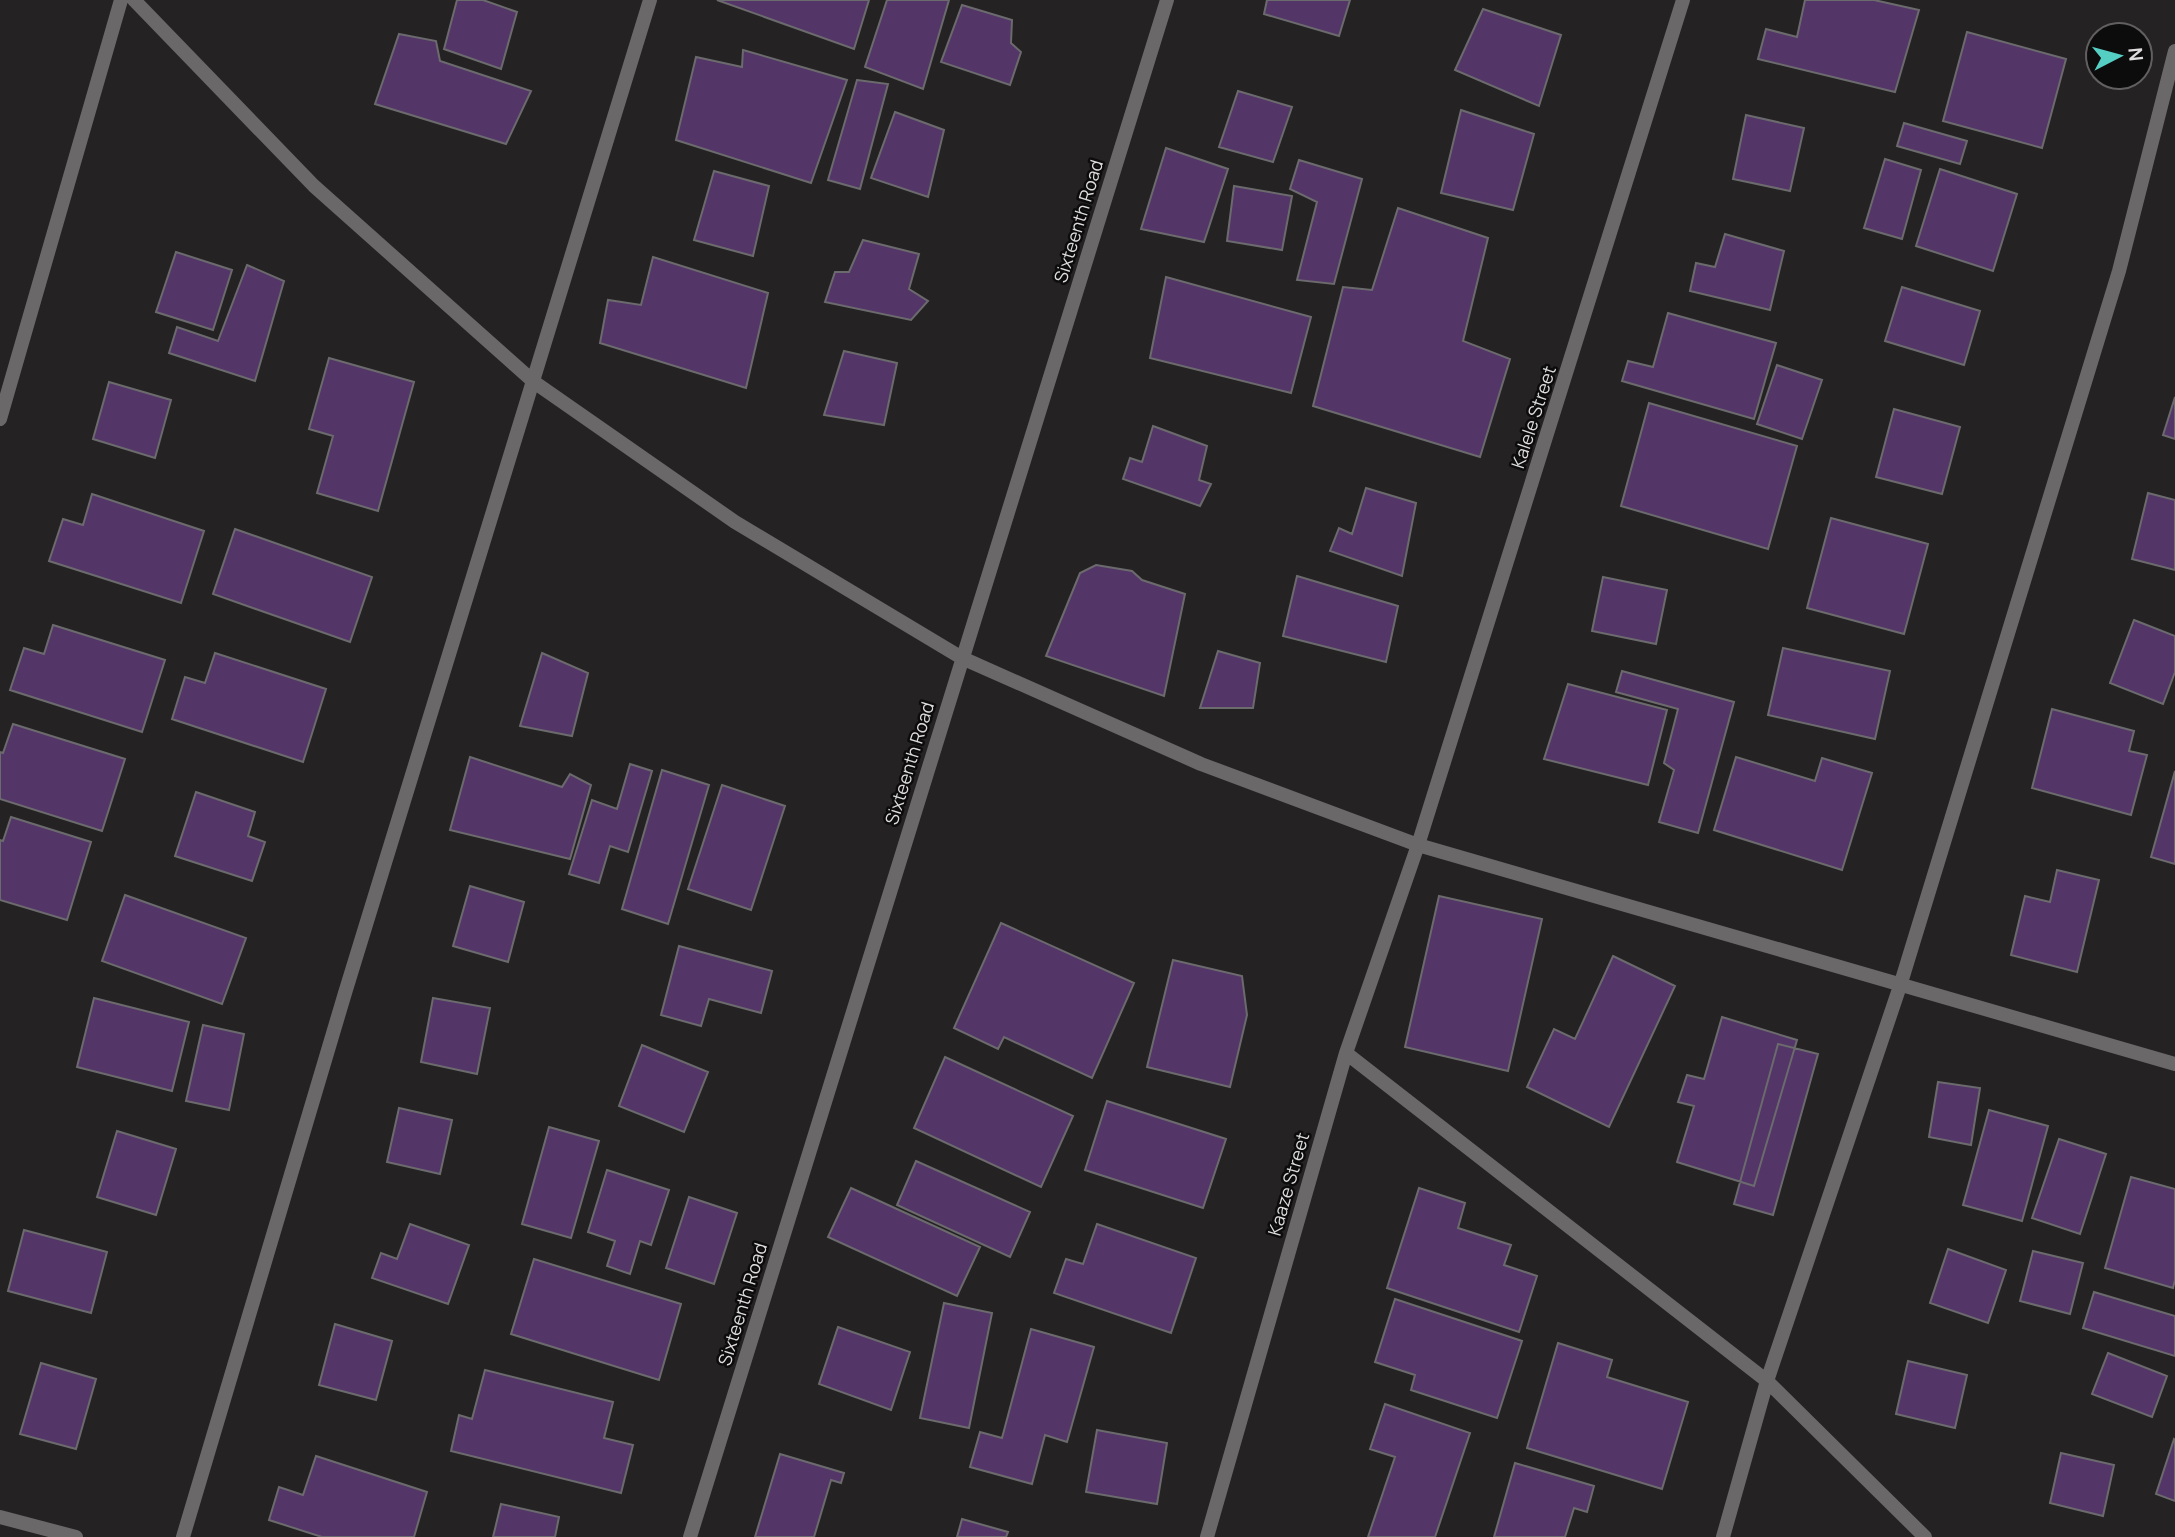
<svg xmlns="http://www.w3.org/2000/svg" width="2175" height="1537" viewBox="0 0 2175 1537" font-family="Manrope,sans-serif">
<rect width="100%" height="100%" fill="#252223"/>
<!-- building -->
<path fill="#533568" stroke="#6b6a6d" stroke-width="2" d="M 457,0 L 483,0 L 517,12 L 501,69 L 444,49 Z
M 717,0 L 869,0 L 854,49 Z
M 887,0 L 949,0 L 923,89 L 865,67 Z
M 1267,0 L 1350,0 L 1339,36 L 1264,14 Z
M 1805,0 L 1874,0 L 1919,10 L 1895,92 L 1758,59 L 1766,29 L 1797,37 Z
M 962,5 L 1012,20 L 1011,43 L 1021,52 L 1010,85 L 941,62 Z
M 1483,9 L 1561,35 L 1539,106 L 1455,70 Z
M 1967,32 L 2066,59 L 2042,148 L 1943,121 Z
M 399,34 L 436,41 L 440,61 L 531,91 L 506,144 L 375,104 Z
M 743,50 L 847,80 L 811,183 L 676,140 L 696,57 L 742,67 Z
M 857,80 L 888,84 L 860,189 L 828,180 Z
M 1238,91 L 1292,107 L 1273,162 L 1219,147 Z
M 1461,110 L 1534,134 L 1513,210 L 1441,193 Z
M 895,112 L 944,130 L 928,197 L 871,178 Z
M 1746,115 L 1804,128 L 1790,191 L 1733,179 Z
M 1904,123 L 1967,141 L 1960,164 L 1897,146 Z
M 1166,148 L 1228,169 L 1204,242 L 1141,229 Z
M 1885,159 L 1921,170 L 1902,239 L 1864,228 Z
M 1299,160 L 1362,179 L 1334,284 L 1297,280 L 1317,202 L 1290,189 Z
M 1940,169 L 2017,194 L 1993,271 L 1916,246 Z
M 714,171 L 769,186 L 753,256 L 694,240 Z
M 1234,186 L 1292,196 L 1282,250 L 1227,241 Z
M 1398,208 L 1488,238 L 1463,341 L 1510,359 L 1480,457 L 1313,406 L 1343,287 L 1372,290 Z
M 1725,234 L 1784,251 L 1770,310 L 1690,291 L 1696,263 L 1715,267 Z
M 863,240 L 919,254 L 909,289 L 928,301 L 911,320 L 825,302 L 835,272 L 849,272 Z
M 176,252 L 232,270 L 213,330 L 156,312 Z
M 653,257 L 768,293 L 746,388 L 600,343 L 608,300 L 641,305 Z
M 247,265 L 284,281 L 255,381 L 169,353 L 177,327 L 218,341 Z
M 1166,277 L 1311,317 L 1291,393 L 1150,358 Z
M 1902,287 L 1980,311 L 1964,365 L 1885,341 Z
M 1668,313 L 1776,343 L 1754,419 L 1622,381 L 1628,361 L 1653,367 Z
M 844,351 L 897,363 L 884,425 L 824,415 Z
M 329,358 L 414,382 L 378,511 L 317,493 L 333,436 L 309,429 Z
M 1777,365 L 1822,380 L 1802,439 L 1757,424 Z
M 109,382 L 171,400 L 155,458 L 93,439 Z
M 2175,397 L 2175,439 L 2163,435 Z
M 1649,403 L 1797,446 L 1768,549 L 1621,506 Z
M 1894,409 L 1960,427 L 1942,494 L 1876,477 Z
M 1153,426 L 1207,446 L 1199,480 L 1211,484 L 1200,506 L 1123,479 L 1130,458 L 1142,462 Z
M 1366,488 L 1416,503 L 1402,576 L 1330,551 L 1339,528 L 1352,534 Z
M 2148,493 L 2175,500 L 2175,570 L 2132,559 Z
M 92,494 L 204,531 L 181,603 L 49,561 L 63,519 L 83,525 Z
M 1831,518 L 1928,544 L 1904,634 L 1807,608 Z
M 235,529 L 372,577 L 350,642 L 213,594 Z
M 1096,565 L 1132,571 L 1142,580 L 1185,594 L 1164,696 L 1046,656 L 1080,573 Z
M 1297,576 L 1398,606 L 1386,662 L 1283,636 Z
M 1603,577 L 1667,590 L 1656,644 L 1592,631 Z
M 2134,620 L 2175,636 L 2175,672 L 2163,704 L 2110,683 Z
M 53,625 L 165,660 L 142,732 L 10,690 L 24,648 L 44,654 Z
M 1783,648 L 1890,671 L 1875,739 L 1768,715 Z
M 1218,651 L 1260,663 L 1253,708 L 1200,708 Z
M 215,653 L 326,689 L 303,762 L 172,719 L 185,677 L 205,683 Z
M 542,653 L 588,673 L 572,736 L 520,726 Z
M 1622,671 L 1734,702 L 1698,833 L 1659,822 L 1674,770 L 1664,763 L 1678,709 L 1616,692 Z
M 1568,684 L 1667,710 L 1648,785 L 1544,759 Z
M 2052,709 L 2134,731 L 2129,751 L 2147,755 L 2131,815 L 2032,788 Z
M 13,724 L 125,759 L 102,831 L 0,799 L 0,752 L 3,753 Z
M 470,757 L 562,787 L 570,774 L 591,785 L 570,859 L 450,830 Z
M 1736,757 L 1815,781 L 1822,758 L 1872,773 L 1842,870 L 1714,830 Z
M 630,764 L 652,771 L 628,852 L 610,846 L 599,883 L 569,874 L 592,800 L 617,809 Z
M 662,770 L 709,785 L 668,924 L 622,909 Z
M 2175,771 L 2175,864 L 2151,857 Z
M 722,785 L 785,806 L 751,910 L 688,889 Z
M 196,792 L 255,812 L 248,836 L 265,842 L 252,881 L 175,856 Z
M 11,817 L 91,842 L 67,920 L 0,900 L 0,840 L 3,841 Z
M 2057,870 L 2099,880 L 2077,972 L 2011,955 L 2025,896 L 2050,902 Z
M 470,886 L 524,902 L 508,962 L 453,946 Z
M 125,895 L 246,938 L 222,1004 L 102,961 Z
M 1439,896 L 1542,919 L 1508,1071 L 1405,1047 Z
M 1001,923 L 1134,983 L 1092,1078 L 1004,1037 L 998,1049 L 954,1028 Z
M 679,946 L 772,971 L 761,1013 L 709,999 L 701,1026 L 661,1015 Z
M 1613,956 L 1675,986 L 1609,1127 L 1527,1087 L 1554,1029 L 1575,1039 Z
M 1173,960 L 1242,976 L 1247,1015 L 1230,1087 L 1147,1067 Z
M 94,998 L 189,1022 L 172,1091 L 77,1067 Z
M 433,998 L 490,1008 L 477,1074 L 421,1062 Z
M 1722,1017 L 1797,1040 L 1754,1186 L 1677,1162 L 1694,1106 L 1678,1102 L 1687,1075 L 1704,1079 Z
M 203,1025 L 244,1034 L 229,1110 L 186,1101 Z
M 1778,1044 L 1818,1054 L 1773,1215 L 1734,1204 Z
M 642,1045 L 708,1072 L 684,1132 L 619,1106 Z
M 945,1057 L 1073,1116 L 1041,1187 L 914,1128 Z
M 1938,1082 L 1980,1088 L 1971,1145 L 1929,1137 Z
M 1107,1101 L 1226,1139 L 1203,1208 L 1085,1170 Z
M 399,1108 L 452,1120 L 440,1174 L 387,1162 Z
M 1989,1110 L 2048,1126 L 2022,1221 L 1963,1205 Z
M 549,1127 L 599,1141 L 571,1238 L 522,1224 Z
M 117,1131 L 176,1149 L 156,1215 L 97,1197 Z
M 2059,1139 L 2106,1154 L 2080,1234 L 2032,1218 Z
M 916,1161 L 1030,1212 L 1010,1257 L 897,1205 Z
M 607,1170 L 669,1190 L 651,1245 L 640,1241 L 630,1274 L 607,1266 L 615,1241 L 588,1232 Z
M 2131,1177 L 2175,1189 L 2175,1280 L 2173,1288 L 2105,1268 Z
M 851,1188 L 980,1247 L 957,1296 L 828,1237 Z
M 1419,1188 L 1465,1203 L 1458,1228 L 1511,1245 L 1504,1265 L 1537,1276 L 1519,1332 L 1387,1288 Z
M 689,1197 L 737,1213 L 714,1284 L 666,1268 Z
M 410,1224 L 469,1245 L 448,1304 L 372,1278 L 381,1253 L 397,1259 Z
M 1097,1224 L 1196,1258 L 1171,1333 L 1054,1293 L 1066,1259 L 1083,1264 Z
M 24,1230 L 107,1252 L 91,1313 L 8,1291 Z
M 1948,1249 L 2006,1270 L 1988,1323 L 1930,1303 Z
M 2033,1251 L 2083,1263 L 2070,1314 L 2020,1301 Z
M 534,1259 L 681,1304 L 659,1380 L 511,1334 Z
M 2094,1292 L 2175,1316 L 2175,1356 L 2083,1328 Z
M 1395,1299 L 1522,1341 L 1497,1418 L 1411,1390 L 1415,1375 L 1375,1362 Z
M 944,1303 L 992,1313 L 969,1428 L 920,1418 Z
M 335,1324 L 392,1341 L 376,1400 L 319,1385 Z
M 838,1327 L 910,1352 L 891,1410 L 819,1384 Z
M 1031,1329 L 1094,1347 L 1067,1442 L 1045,1435 L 1032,1484 L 970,1467 L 980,1432 L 1002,1438 Z
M 1558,1343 L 1612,1360 L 1607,1377 L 1688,1402 L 1662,1489 L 1527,1448 Z
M 2108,1353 L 2167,1376 L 2152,1417 L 2092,1394 Z
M 1908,1361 L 1967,1375 L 1955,1428 L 1896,1414 Z
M 41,1363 L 96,1379 L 76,1449 L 20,1434 Z
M 485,1370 L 613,1402 L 604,1438 L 633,1445 L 621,1493 L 451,1451 L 459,1415 L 472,1419 Z
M 1385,1404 L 1470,1433 L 1435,1537 L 1368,1537 L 1395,1457 L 1370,1449 Z
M 1097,1430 L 1167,1443 L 1157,1504 L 1086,1492 Z
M 2174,1439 L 2175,1440 L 2175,1501 L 2156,1494 Z
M 2061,1453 L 2114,1465 L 2103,1516 L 2050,1503 Z
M 780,1454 L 844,1473 L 841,1483 L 831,1480 L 814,1537 L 755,1537 Z
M 316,1456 L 427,1492 L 414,1537 L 322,1537 L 269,1520 L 279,1487 L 303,1495 Z
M 1515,1463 L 1594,1486 L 1587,1512 L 1574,1508 L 1565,1537 L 1494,1537 Z
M 501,1504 L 559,1517 L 555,1537 L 493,1537 Z
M 962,1519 L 1008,1532 L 1006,1537 L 957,1537 Z"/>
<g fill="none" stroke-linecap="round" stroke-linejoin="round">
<!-- street -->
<path stroke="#6a6868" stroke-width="14" d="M 134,0 L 314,186 L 534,382 L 735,522 L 962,658 L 1201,764 L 1418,845 L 2175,1064
M 0,419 L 121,0
M 1346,1053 L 1767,1381 L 1925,1537
M 0,1517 L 76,1537
M 183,1537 L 345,993 L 650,0
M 690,1537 L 1167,0
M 1207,1537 L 1346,1053 L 1418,845 L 1683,0
M 1723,1537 L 1767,1381 L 1900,986 L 2119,271 L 2175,51"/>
</g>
<g text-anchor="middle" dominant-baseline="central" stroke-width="5" stroke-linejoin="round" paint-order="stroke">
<!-- street labels -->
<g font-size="18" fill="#dedcdd" stroke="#0d0c0c">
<text transform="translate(1078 221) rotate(-73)">Sixteenth Road</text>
<text transform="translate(1533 417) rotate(-72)">Kalele Street</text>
<text transform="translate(909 763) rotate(-73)">Sixteenth Road</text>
<text transform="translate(1288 1184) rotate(-74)">Kaaze Street</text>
<text transform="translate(742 1304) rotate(-73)">Sixteenth Road</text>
</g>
</g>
<!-- north arrow -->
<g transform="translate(2119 56) rotate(84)"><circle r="33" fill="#0d0c0c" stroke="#615f60" stroke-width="2"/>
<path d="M0-5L12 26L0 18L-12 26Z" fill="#55cec4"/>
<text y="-10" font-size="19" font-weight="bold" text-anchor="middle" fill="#dedcdd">N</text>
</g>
</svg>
